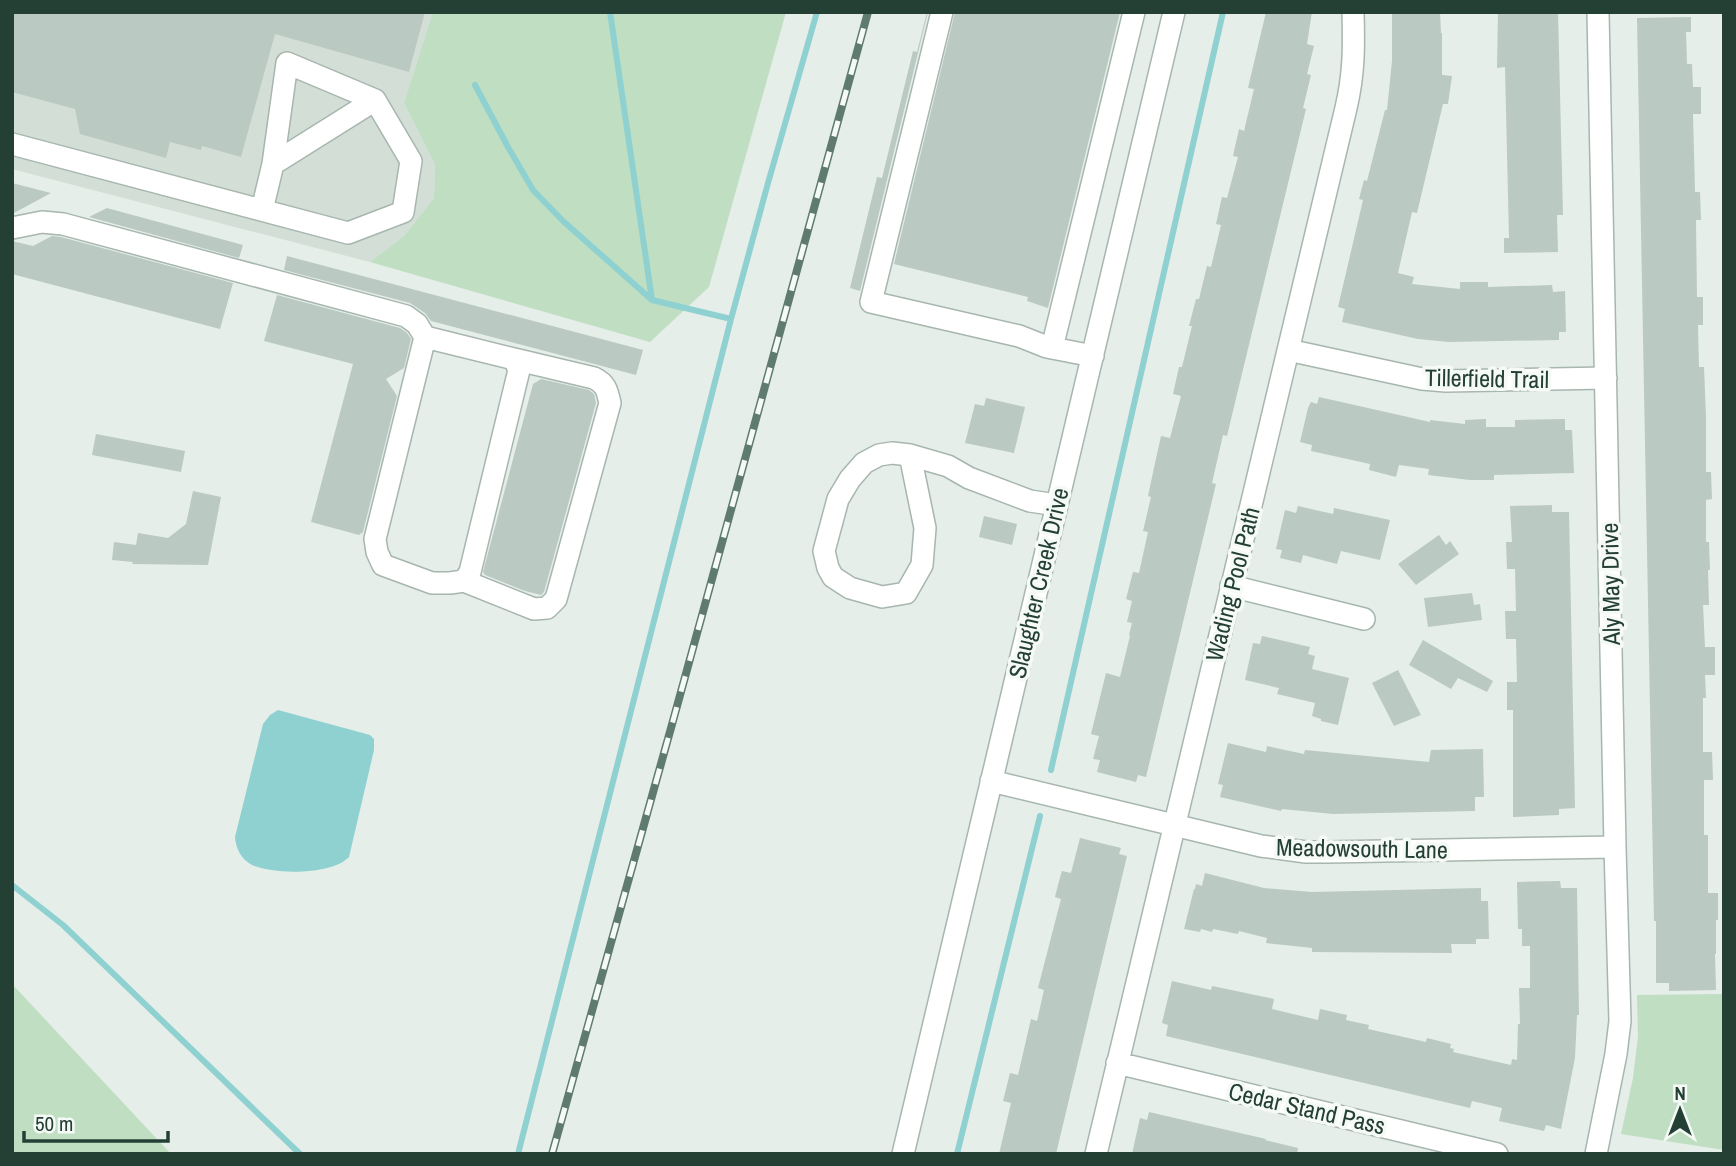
<svg xmlns="http://www.w3.org/2000/svg" width="1736" height="1166" viewBox="0 0 1736 1166" font-family="'Archivo Narrow',sans-serif">
<rect width="100%" height="100%" fill="#e5eee8"/>
<!-- built -->
<path fill="#d3ded7" d="M 12,12 L 433,12 L 404,103 L 435,165 L 434,198 L 404,236 L 370,262 L 12,169 Z"/>
<!-- green -->
<path fill="#bfdec2" d="M 433,12 L 786,12 L 709,287 L 650,342 L 370,262 L 404,236 L 434,198 L 435,165 L 404,103 Z
M 12,984 L 171,1154 L 12,1154 Z
M 1724,994 L 1724,1150 L 1621,1134 L 1633,1078 L 1638,1036 L 1637,995 Z"/>
<!-- water -->
<path fill="#8fd1d1" d="M 278,710 L 370,735 L 374,739 L 374,750 L 349,857 C 332,875 274,875 252,865 C 241,859 236,849 235,837 L 263,724 L 270,715 Z"/>
<g fill="none" stroke-linecap="round" stroke-linejoin="round">
<!-- stream -->
<path stroke="#8fd1d1" stroke-width="6" d="M 610,12 L 652,300
M 475,85 L 508,147 L 533,190 L 563,221 L 652,300 L 731,319
M 1051,770 L 1223,12
M 12,885 L 63,925 L 300,1154
M 518,1154 L 731,319 L 768,183 L 817,12
M 957,1154 L 1040,816"/>
</g>
<!-- building -->
<path fill="#bac9c1" d="M 12,12 L 425,12 L 409,72 L 275,34 L 241,157 L 202,146 L 201,150 L 170,142 L 166,158 L 80,134 L 75,109 L 12,92 Z
M 927,12 L 928,12 L 860,291 L 850,288 L 877,177 L 882,178 L 913,51 L 917,52 Z
M 955,12 L 1120,12 L 1048,308 L 1027,301 L 1028,297 L 894,264 Z
M 1266,12 L 1312,12 L 1307,44 L 1314,46 L 1307,74 L 1311,75 L 1303,108 L 1306,109 L 1232,415 L 1227,436 L 1223,435 L 1212,483 L 1216,484 L 1146,777 L 1138,775 L 1136,782 L 1097,772 L 1100,760 L 1093,759 L 1099,736 L 1091,734 L 1106,673 L 1120,677 L 1130,636 L 1129,635 L 1132,623 L 1127,622 L 1132,601 L 1126,599 L 1133,572 L 1139,573 L 1148,532 L 1143,531 L 1151,497 L 1148,496 L 1155,463 L 1161,436 L 1170,438 L 1181,396 L 1173,394 L 1179,367 L 1182,367 L 1192,326 L 1189,326 L 1196,299 L 1199,299 L 1207,266 L 1211,267 L 1221,225 L 1216,224 L 1222,197 L 1227,198 L 1238,157 L 1233,156 L 1239,129 L 1244,131 L 1254,89 L 1248,88 Z
M 1392,12 L 1440,12 L 1441,33 L 1442,33 L 1442,75 L 1452,76 L 1448,104 L 1443,104 L 1417,213 L 1412,212 L 1398,273 L 1414,277 L 1412,284 L 1460,289 L 1460,282 L 1488,282 L 1488,287 L 1552,285 L 1553,292 L 1565,291 L 1566,332 L 1559,332 L 1559,340 L 1449,342 L 1418,339 L 1342,322 L 1345,309 L 1338,307 L 1363,200 L 1359,199 L 1364,180 L 1367,181 L 1385,110 L 1387,110 L 1392,61 Z
M 1498,12 L 1558,12 L 1563,215 L 1557,215 L 1558,252 L 1504,253 L 1504,238 L 1509,238 L 1505,67 L 1497,68 Z
M 1691,17 L 1691,32 L 1686,32 L 1687,64 L 1692,64 L 1693,87 L 1701,87 L 1701,114 L 1693,114 L 1695,192 L 1700,192 L 1701,220 L 1696,220 L 1697,297 L 1703,297 L 1703,325 L 1698,325 L 1699,367 L 1704,367 L 1706,417 L 1706,472 L 1711,472 L 1712,499 L 1706,500 L 1706,542 L 1709,542 L 1710,570 L 1708,570 L 1709,605 L 1703,605 L 1705,647 L 1715,647 L 1715,675 L 1705,675 L 1706,698 L 1703,698 L 1703,752 L 1712,752 L 1713,780 L 1704,780 L 1704,835 L 1708,835 L 1708,893 L 1718,893 L 1718,920 L 1716,920 L 1716,954 L 1715,954 L 1716,990 L 1669,991 L 1669,983 L 1656,983 L 1656,921 L 1654,921 L 1637,18 Z
M 12,183 L 51,193 L 12,214 Z
M 107,208 L 243,245 L 239,258 L 89,217 Z
M 52,236 L 61,237 L 233,283 L 220,329 L 12,274 L 12,241 L 33,246 Z
M 287,256 L 643,350 L 636,375 L 431,321 L 425,313 L 410,303 L 284,270 Z
M 277,295 L 400,328 L 407,333 L 411,339 L 404,368 L 386,379 L 397,396 L 363,532 L 359,535 L 311,522 L 353,364 L 264,341 Z
M 541,379 L 589,390 L 594,394 L 596,403 L 544,592 L 541,595 L 525,591 L 485,575 L 483,572 L 533,384 Z
M 1319,397 L 1430,422 L 1430,420 L 1465,424 L 1465,420 L 1486,419 L 1486,427 L 1515,427 L 1515,420 L 1565,419 L 1565,430 L 1572,430 L 1574,473 L 1494,475 L 1494,480 L 1470,480 L 1428,475 L 1429,469 L 1399,465 L 1396,477 L 1369,470 L 1370,464 L 1311,451 L 1312,445 L 1300,442 L 1308,408 L 1311,402 L 1317,404 Z
M 986,398 L 1025,407 L 1014,453 L 965,443 L 975,404 L 984,406 Z
M 96,434 L 185,451 L 181,472 L 92,455 Z
M 193,491 L 221,497 L 208,565 L 132,564 L 133,562 L 112,560 L 114,542 L 136,545 L 138,533 L 168,538 L 186,524 Z
M 1552,505 L 1552,512 L 1569,512 L 1575,808 L 1559,809 L 1559,815 L 1513,817 L 1513,710 L 1507,710 L 1507,682 L 1517,682 L 1516,639 L 1506,639 L 1505,611 L 1516,611 L 1515,569 L 1507,569 L 1506,542 L 1512,542 L 1510,506 Z
M 1298,506 L 1333,514 L 1334,508 L 1390,520 L 1380,560 L 1341,551 L 1337,564 L 1303,555 L 1301,563 L 1280,558 L 1282,550 L 1276,549 L 1285,510 L 1296,513 Z
M 984,516 L 1017,524 L 1012,545 L 979,537 Z
M 1439,535 L 1446,545 L 1450,541 L 1459,554 L 1416,585 L 1398,564 Z
M 1472,593 L 1474,605 L 1480,604 L 1482,620 L 1428,627 L 1424,598 Z
M 1262,636 L 1310,647 L 1308,654 L 1315,656 L 1312,669 L 1349,678 L 1338,725 L 1321,721 L 1321,719 L 1312,716 L 1315,703 L 1277,694 L 1279,688 L 1245,680 L 1253,643 L 1260,644 Z
M 1423,640 L 1493,681 L 1487,692 L 1458,678 L 1451,689 L 1409,665 Z
M 1398,670 L 1421,715 L 1394,726 L 1372,683 Z
M 1228,743 L 1266,752 L 1267,746 L 1304,754 L 1305,750 L 1429,762 L 1431,750 L 1483,749 L 1484,797 L 1475,797 L 1475,811 L 1333,814 L 1282,809 L 1281,811 L 1220,797 L 1223,785 L 1218,784 Z
M 1080,838 L 1121,848 L 1119,854 L 1127,856 L 1056,1154 L 999,1154 L 1011,1103 L 1003,1101 L 1010,1073 L 1018,1075 L 1031,1019 L 1037,1021 L 1044,990 L 1038,988 L 1061,899 L 1055,897 L 1059,881 L 1062,871 L 1071,873 Z
M 1205,873 L 1264,888 L 1312,892 L 1481,888 L 1481,901 L 1488,901 L 1489,939 L 1476,939 L 1476,944 L 1451,944 L 1452,953 L 1312,952 L 1312,948 L 1266,943 L 1267,938 L 1239,931 L 1238,934 L 1213,929 L 1212,932 L 1201,929 L 1200,932 L 1184,929 L 1194,889 L 1195,889 L 1196,884 L 1202,886 Z
M 1560,881 L 1561,888 L 1577,888 L 1579,1015 L 1577,1015 L 1575,1058 L 1561,1129 L 1546,1125 L 1544,1131 L 1499,1121 L 1502,1108 L 1472,1101 L 1470,1108 L 1166,1036 L 1168,1025 L 1162,1023 L 1172,981 L 1211,990 L 1212,986 L 1274,999 L 1272,1009 L 1318,1020 L 1320,1009 L 1347,1015 L 1346,1020 L 1369,1025 L 1368,1029 L 1426,1042 L 1427,1038 L 1451,1044 L 1450,1048 L 1454,1049 L 1453,1052 L 1511,1065 L 1512,1059 L 1517,1060 L 1518,1024 L 1520,1024 L 1519,988 L 1530,988 L 1530,946 L 1522,946 L 1522,929 L 1518,929 L 1517,882 Z
M 1149,1112 L 1266,1139 L 1265,1140 L 1298,1148 L 1297,1154 L 1132,1154 L 1140,1118 L 1147,1120 Z"/>
<g fill="none" stroke-linecap="round" stroke-linejoin="round">
<defs>
<path id="minor" d="M 942,12 L 871,302 L 1019,336 L 1047,347 L 1093,356
M 12,144 L 348,233 L 403,212 L 411,161 L 375,100 L 287,63 L 273,164
M 262,210 L 273,164 L 375,100
M 12,228 L 42,222 L 63,224 L 406,316 L 417,324 L 425,337 L 514,359 L 519,370 L 470,572 L 464,581 L 450,583 L 432,583 L 383,565 L 377,552 L 375,539 L 425,337
M 1052,348 L 1134,12
M 1288,350 L 1422,379 L 1446,381 L 1606,378
M 910,455 L 925,528 L 922,565 L 906,593 L 882,597 L 850,588 L 833,577 L 828,568 L 824,551 L 838,499 L 850,479 L 864,463 L 879,455 L 892,453 L 910,455 L 948,466 L 969,478 L 1030,501 L 1057,505
M 464,581 L 534,609 L 547,608 L 556,599 L 610,403 C 607,390 606,384 594,378 L 514,359
M 1231,586 L 1364,619
M 991,781 L 1261,846 L 1306,852 L 1328,852 L 1615,847
M 1117,1063 L 1497,1154
M 903,1154 L 1174,12
M 1096,1154 L 1346,108 C 1354,74 1354,47 1353,12
M 1596,1154 L 1616,1054 L 1620,1021 L 1615,847 L 1598,12"/>
</defs>
<!-- minor casing -->
<use href="#minor" stroke="#a7b6ae" stroke-width="24"/>
<!-- minor -->
<use href="#minor" stroke="#fff" stroke-width="21"/>
<defs>
<path id="rail" d="M 552,1154 L 671,728 L 868,12"/>
</defs>
<!-- rail casing -->
<use href="#rail" stroke="#5f7b6f" stroke-width="8"/>
<!-- rail -->
<use href="#rail" stroke="#f6faf7" stroke-width="5" stroke-dasharray="16" stroke-linecap="butt"/>
</g>
<g text-anchor="middle" dominant-baseline="central" stroke-width="7" stroke-linejoin="round" paint-order="stroke">
<!-- street labels -->
<g font-size="24" fill="#244034" stroke="#f6faf7">
<text transform="translate(1487 378) rotate(1)">Tillerfield Trail</text>
<text transform="translate(1038 583) rotate(-77)">Slaughter Creek Drive</text>
<text transform="translate(1232 584) rotate(-76)">Wading Pool Path</text>
<text transform="translate(1610 584) rotate(-91)">Aly May Drive</text>
<text transform="translate(1362 848) rotate(1)">Meadowsouth Lane</text>
<text transform="translate(1307 1108) rotate(13)">Cedar Stand Pass</text>
</g>
</g>
<!-- border -->
<rect width="1736" height="1166" fill="none" stroke="#244034" stroke-width="28"/>
<!-- north arrow -->
<g transform="translate(1680 1110)" stroke="#f6faf7" stroke-width="5" paint-order="stroke">
<path d="M0-5L12 26L0 18L-12 26Z" fill="#244034"/>
<text y="-10" font-size="19" font-weight="bold" text-anchor="middle" fill="#244034">N</text>
</g>
<!-- scale -->
<path d="M24 1131v10h144v-10" fill="none" stroke="#244034" stroke-width="3.5"/>
<text x="35" y="1131" font-size="21" fill="#244034" stroke="#f6faf7" stroke-width="5" paint-order="stroke">50 m</text>
</svg>
